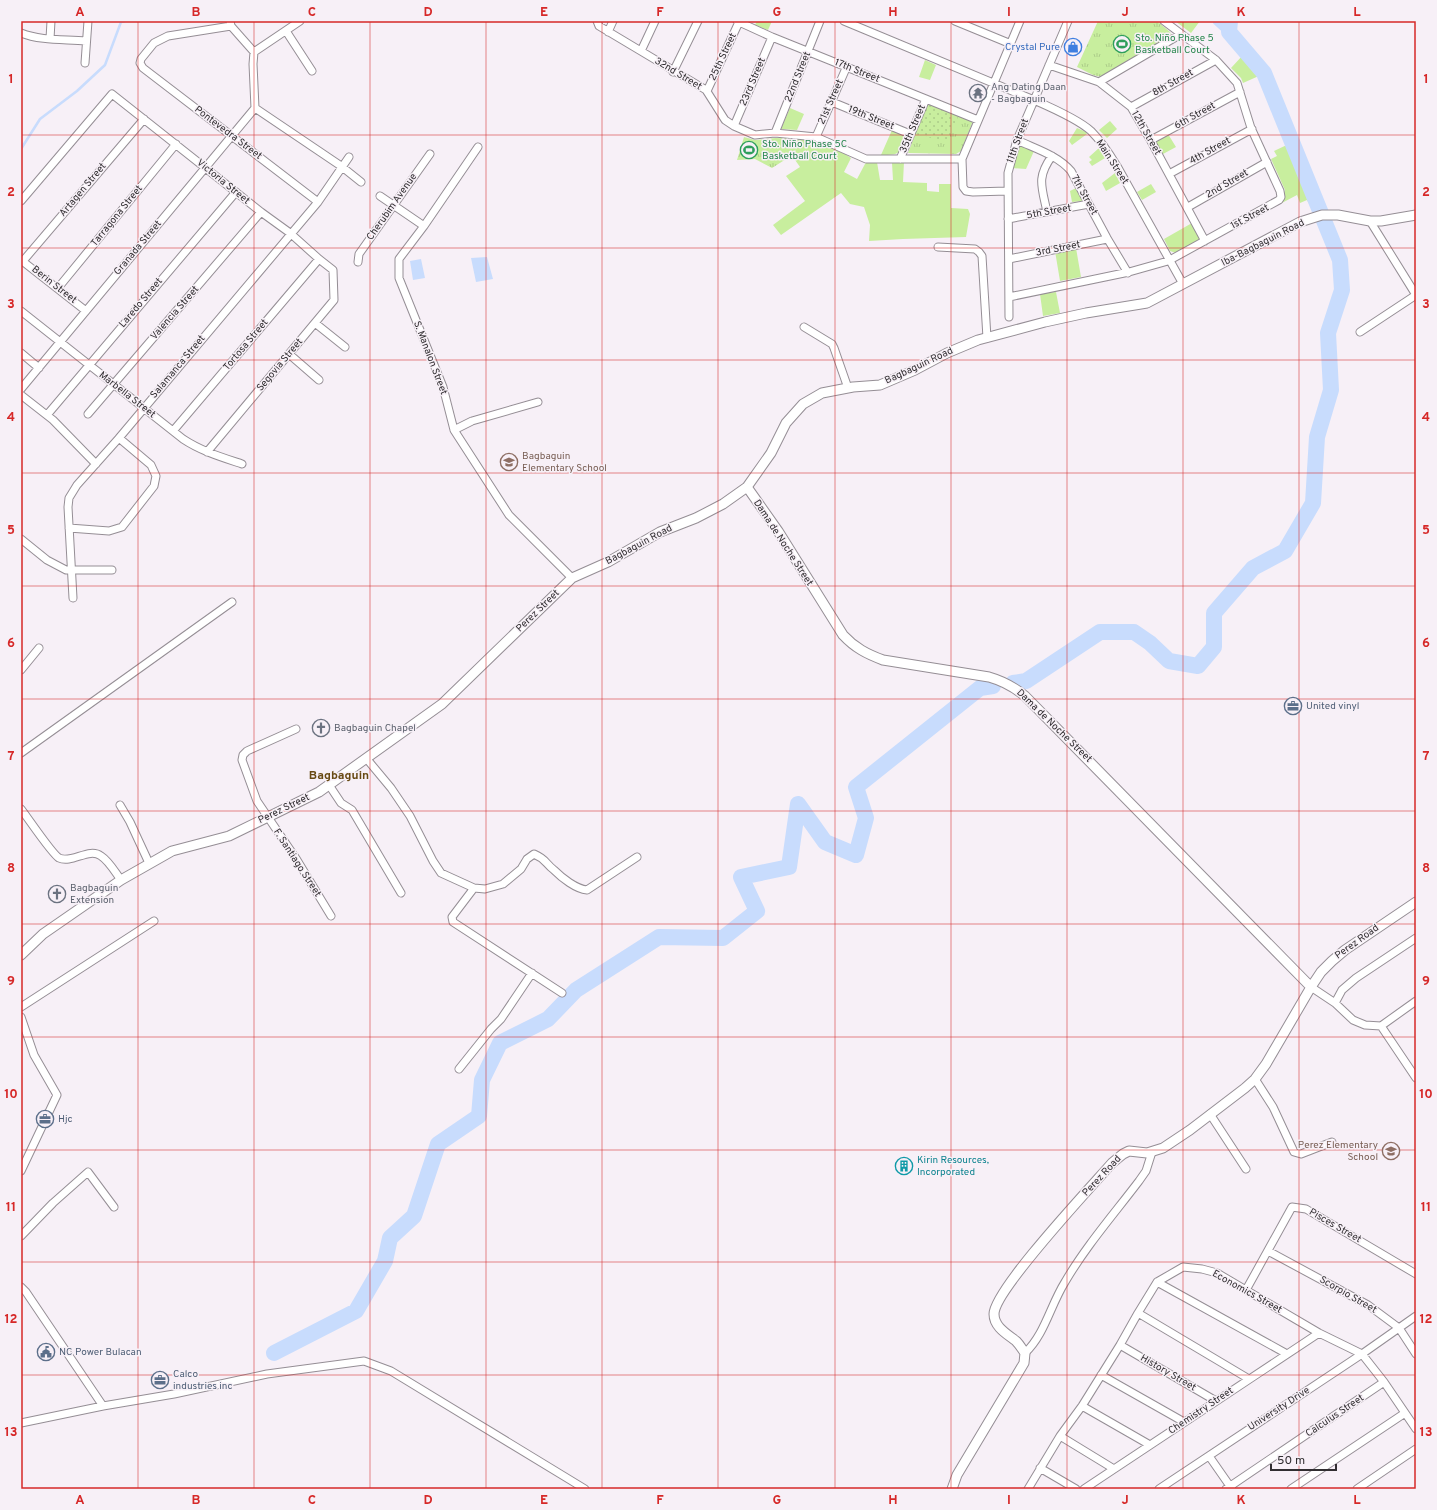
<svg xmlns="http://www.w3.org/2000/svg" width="1437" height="1510" viewBox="0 0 1437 1510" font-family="Overpass,sans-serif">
<defs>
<pattern id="park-tufts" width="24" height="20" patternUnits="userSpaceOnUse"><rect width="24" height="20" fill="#c8ee9e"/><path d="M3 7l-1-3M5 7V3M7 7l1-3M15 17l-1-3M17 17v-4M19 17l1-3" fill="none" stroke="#accc89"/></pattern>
<pattern id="garden-dots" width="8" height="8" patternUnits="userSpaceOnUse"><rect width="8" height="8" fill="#c8ee9e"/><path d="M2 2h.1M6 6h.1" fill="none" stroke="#accc89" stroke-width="1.8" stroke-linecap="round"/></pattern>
</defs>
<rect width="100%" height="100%" fill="#f7f0f7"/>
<!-- grass -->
<path fill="#c8ee9e" d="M 757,21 L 772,21 L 768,30 L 755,25 Z
M 1175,21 L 1200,21 L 1191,33 Z
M 1243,55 L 1254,63 L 1261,75 L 1243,83 L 1241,78 L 1231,68 Z
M 925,60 L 936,65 L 930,80 L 919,77 Z
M 790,108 L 804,114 L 797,130 L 781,129 Z
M 1110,121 L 1117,129 L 1107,138 L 1099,130 Z
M 1077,128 L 1086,132 L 1087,134 L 1072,145 L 1069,141 Z
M 892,130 L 906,136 C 899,154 901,155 881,155 Z
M 1168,134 L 1176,147 L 1163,154 L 1155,141 Z
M 800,139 C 819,140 835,147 851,158 L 844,172 L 857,179 L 865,164 L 867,162 L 877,162 L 880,180 L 893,180 L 892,163 L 904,162 L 903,182 L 927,183 L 927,191 L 939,192 L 939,184 L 951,184 L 951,208 L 968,209 L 970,214 L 966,237 L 903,239 L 869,241 L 870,225 L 864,207 L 850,204 L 841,193 L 781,235 L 773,225 L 805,201 L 786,176 L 800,167 L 793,157 Z
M 1291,143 L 1318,208 L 1312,209 L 1307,200 L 1300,203 L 1297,195 L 1280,204 L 1285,190 L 1271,159 L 1277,156 L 1274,151 Z
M 1019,144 L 1034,151 L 1026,169 L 1012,168 Z
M 1099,148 L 1105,158 L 1092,166 L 1089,162 L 1092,160 L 1089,157 Z
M 1115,173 L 1120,183 L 1106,191 L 1102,183 Z
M 1151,184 L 1156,192 L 1142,200 L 1137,192 Z
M 1076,188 L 1083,201 L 1072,202 L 1070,191 Z
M 1192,223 L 1200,240 L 1176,253 L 1170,251 L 1164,239 Z
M 1076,248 L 1081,277 L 1060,281 L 1055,251 Z
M 1056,292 L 1060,313 L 1043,316 L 1040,294 Z"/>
<!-- park -->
<path fill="url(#park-tufts)" d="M 1098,21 L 1157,21 L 1170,32 L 1171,35 L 1101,77 L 1093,75 L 1077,67 Z
M 931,104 L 973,121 L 961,151 L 956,154 L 908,153 L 926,106 Z
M 744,137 L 755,140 L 776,138 L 800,139 L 794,154 L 772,168 L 755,159 L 737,160 Z"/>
<!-- garden -->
<path fill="url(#garden-dots)" d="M 931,104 L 959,115 L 947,142 L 915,134 L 926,106 Z"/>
<!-- water -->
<path fill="#c8dcfd" d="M 487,257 L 493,279 L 476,282 L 471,258 Z
M 421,259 L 425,278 L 413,280 L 410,261 Z"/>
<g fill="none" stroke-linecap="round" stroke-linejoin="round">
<!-- stream -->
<path stroke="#c8dcfd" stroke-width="2.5" d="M 21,149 L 40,119 L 77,91 L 105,65 L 121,22 L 125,21"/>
<!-- canal -->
<path stroke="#c8dcfd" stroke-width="9" d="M 1217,21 L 1229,32"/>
<!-- river -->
<path stroke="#c8dcfd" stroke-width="16" d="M 1013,683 L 1026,681 L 1100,632 L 1134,632 L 1150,643 L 1169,661 L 1198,666 L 1214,647 L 1214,613 L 1253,568 L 1285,551 L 1313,503 L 1317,437 L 1331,390 L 1328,333 L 1342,290 L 1340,260 L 1264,73 L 1229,32 L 1230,21
M 274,1353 L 356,1311 L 385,1261 L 390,1238 L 414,1216 L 438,1144 L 479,1116 L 482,1080 L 500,1043 L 548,1019 L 576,990 L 659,937 L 723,938 L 757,911 L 741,877 L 789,867 L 798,804 L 825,842 L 856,855 L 866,818 L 856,787 L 980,688 L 993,686"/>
<defs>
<path id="minor" d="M 230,21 L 231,26 L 254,52
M 597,21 L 599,26 L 706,90 L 725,120 L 734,126 L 755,135 L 775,133 L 816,137 L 866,159 L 962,159
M 737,21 L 772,37 L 978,120
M 844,21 L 1034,100 C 1050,107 1078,119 1091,131 C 1101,141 1109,153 1117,166 L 1183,284
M 955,21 L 1011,44
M 231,26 L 168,36 L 154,43 L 141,59 L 140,63 L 143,68 L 318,202
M 286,31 L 312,71
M 608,32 L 613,21
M 21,33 C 41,41 65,39 86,41
M 50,39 L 51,21
M 641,51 L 655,21
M 254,52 L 253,64 L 255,108 L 341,166 L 361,182
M 254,52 L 300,21
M 85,63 L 88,21
M 1049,65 L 1099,82 L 1131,107 L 1151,141 L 1205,241
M 673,72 L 698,21
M 1099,82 L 1181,34
M 707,91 L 739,22
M 832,102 L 910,134
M 1131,107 L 1216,60
M 734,126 L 772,37
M 775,133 L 820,21
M 816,137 L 847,66
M 1017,140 C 1036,149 1057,155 1071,171 L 1107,238 L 1128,273
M 1151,140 L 1240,92
M 478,147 L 424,226 L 399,259 L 399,278 L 443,387 L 454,430 L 509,515 L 572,578
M 900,159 L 926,99
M 1169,174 L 1252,129
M 1007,191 L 973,192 L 966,191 L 963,187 L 962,159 L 1020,21
M 380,196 L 424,226
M 21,201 L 112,94 L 261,212 L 290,233 L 319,259 L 333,270 L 334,300 L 207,452
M 1188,207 L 1267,162
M 1047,212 C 1042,187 1036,178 1052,156
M 1008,219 L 1089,204
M 1370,221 L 1416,295
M 938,247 L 975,249 L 979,252 L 982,256 L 987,338
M 1009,259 L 1107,239
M 21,260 L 86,311
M 23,261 L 144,119
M 358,262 L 359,254 L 430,154
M 58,288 L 176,144
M 1009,297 L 1129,272 L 1168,261 L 1279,200 L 1281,197 L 1280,191 L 1251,128 L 1237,83 L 1216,60 L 1164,21
M 21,311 L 183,439 C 201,451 221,457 242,464
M 1009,317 L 1008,173 L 1017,140 L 1068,21
M 315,323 L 345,347
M 804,327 L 832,344 L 834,348 L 848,388
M 1360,332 L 1416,295
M 21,353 L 39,368
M 289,354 L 319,380
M 21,389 L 255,108
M 21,395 L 53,420 L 96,464
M 88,414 L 261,212
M 47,415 L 236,192
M 454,430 L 472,421 L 538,402
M 173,431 L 319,259
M 69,528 L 109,531 L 122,527 L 154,486 L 156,476 L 151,465 L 119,438
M 21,539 L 47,560 L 66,570 L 112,570
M 73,598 L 68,507 L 69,498 L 77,485 L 119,438 L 318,202 L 349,157
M 21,670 L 39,648
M 296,729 L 247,751 L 243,755 L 242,760 L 257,801 L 297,860 L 331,916
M 21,753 L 232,602
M 366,758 L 391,788 L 410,816 L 433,861 L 441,873 L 474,888 L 452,917 L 453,922 L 562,993
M 329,785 L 341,803 L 352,810 L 401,893
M 120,805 L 130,822 L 149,863
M 21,809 C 28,818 52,854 59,858 C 72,864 89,847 101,856 C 109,861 115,872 121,880
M 474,888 L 485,889 L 503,884 L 521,869 L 527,859 L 534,854 C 546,859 545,863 554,870 C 562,878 576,889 587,890 L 637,857
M 1311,987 L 1335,1003 L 1353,1020 L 1365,1025 L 1381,1026 L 1416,1001
M 1335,1003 L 1342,990 L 1356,978 L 1416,938
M 21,1007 L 154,921
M 21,1017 L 34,1055 L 57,1095 L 21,1171
M 1381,1026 L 1416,1078
M 459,1069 L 491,1029 L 501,1019 L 532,973
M 1255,1079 L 1273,1107 L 1294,1152 L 1301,1154 L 1332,1142
M 1210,1114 L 1246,1169
M 21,1236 L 53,1203 L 88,1172 L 114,1207
M 1268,1251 L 1368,1305 L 1399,1328 L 1416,1354
M 1157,1282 L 1287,1354
M 21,1287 L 26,1292 L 103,1406
M 1246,1290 L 1292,1207 L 1306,1209 L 1416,1274
M 1138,1313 L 1249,1379
M 1120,1345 L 1216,1401
M 1025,1353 C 1045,1334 1050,1306 1065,1282 C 1086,1246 1114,1214 1139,1181 L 1146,1171 L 1152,1152
M 1101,1375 L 1184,1422
M 1082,1406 L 1150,1445
M 21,1423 L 103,1406 L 174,1394 L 267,1374 L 364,1361 L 391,1371 L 585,1489
M 1060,1436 L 1114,1469
M 1209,1456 L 1232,1489
M 1040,1468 L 1076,1489
M 1028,1489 L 1060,1436 L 1082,1406 L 1120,1345 L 1138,1313 L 1157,1282 L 1183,1267 L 1202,1269 L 1217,1273 L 1319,1333 L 1362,1354 L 1384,1382 L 1416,1429
M 1084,1489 L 1319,1333
M 1159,1489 L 1362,1354 L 1416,1316
M 1226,1489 L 1384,1382
M 1291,1489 L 1405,1413
M 1357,1489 L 1416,1449"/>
<path id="tertiary" d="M 747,487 L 778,531 L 843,635 C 855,648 867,654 883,660 L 989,677 C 1003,681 1014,687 1025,696 L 1311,987
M 21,955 L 43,934 L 121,880 L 172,851 L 229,836 L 319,792 L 442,704 L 572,578 L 608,562 L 660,532 L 696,518 L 723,504 L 747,487 L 771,453 L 786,423 L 803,404 L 822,393 L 853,387 L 880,385 L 915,370 L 947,353 L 978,340 L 1045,322 L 1086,313 L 1147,303 L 1300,222 L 1322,215 L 1338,215 L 1370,221 L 1381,221 L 1416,215
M 952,1489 L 957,1475 L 1024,1363 L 1025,1353 C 1022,1349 1020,1345 1016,1341 C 1007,1334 994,1327 994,1314 C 994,1290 1092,1186 1112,1163 L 1123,1154 L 1129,1151 L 1147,1153 L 1163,1148 L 1190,1130 L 1245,1088 L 1255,1079 L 1266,1064 L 1311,987 L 1321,972 L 1332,961 L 1345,950 L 1416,902"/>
</defs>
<!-- minor casing -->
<use href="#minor" stroke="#958e95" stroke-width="9"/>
<!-- tertiary casing -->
<use href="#tertiary" stroke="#958e95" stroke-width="11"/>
<!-- minor -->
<use href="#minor" stroke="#fff" stroke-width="7"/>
<!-- tertiary -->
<use href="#tertiary" stroke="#fff" stroke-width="9"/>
</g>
<!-- grid -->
<path fill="none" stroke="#d62828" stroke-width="1" stroke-opacity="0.55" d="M 138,21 L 138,1489M 254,21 L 254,1489M 370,21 L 370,1489M 486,21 L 486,1489M 602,21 L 602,1489M 718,21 L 718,1489M 835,21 L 835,1489M 951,21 L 951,1489M 1067,21 L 1067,1489M 1183,21 L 1183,1489M 1299,21 L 1299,1489M 21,135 L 1416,135M 21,248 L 1416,248M 21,360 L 1416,360M 21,473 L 1416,473M 21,586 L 1416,586M 21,699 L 1416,699M 21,811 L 1416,811M 21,924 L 1416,924M 21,1037 L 1416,1037M 21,1150 L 1416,1150M 21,1262 L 1416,1262M 21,1375 L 1416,1375"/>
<!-- icons -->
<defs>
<symbol id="stadium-ring" viewBox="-11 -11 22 22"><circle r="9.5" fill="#f7f0f7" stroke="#2e9e5b" stroke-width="1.5"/><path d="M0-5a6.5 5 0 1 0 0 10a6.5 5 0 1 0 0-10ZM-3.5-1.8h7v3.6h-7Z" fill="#2e9e5b"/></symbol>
<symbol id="shop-ring" viewBox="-11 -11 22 22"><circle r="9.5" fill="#f7f0f7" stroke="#3f7fe0" stroke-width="1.5"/><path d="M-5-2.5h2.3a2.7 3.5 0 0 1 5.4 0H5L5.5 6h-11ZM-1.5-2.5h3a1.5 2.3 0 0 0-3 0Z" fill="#3f7fe0"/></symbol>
<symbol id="temple-ring" viewBox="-11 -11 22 22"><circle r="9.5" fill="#f7f0f7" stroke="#6b7280" stroke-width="1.5"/><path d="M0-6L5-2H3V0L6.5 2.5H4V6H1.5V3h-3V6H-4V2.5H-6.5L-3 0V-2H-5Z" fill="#6b7280"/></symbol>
<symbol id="school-ring" viewBox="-11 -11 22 22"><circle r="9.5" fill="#f7f0f7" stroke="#8d6e63" stroke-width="1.5"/><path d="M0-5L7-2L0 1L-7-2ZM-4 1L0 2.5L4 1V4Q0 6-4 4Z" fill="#8d6e63"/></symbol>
<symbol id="office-ring" viewBox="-11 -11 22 22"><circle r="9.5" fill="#f7f0f7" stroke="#5c6f8a" stroke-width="1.5"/><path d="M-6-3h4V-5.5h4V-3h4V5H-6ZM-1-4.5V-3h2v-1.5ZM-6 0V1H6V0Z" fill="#5c6f8a"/></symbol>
<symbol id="church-ring" viewBox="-11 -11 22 22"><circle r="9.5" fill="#f7f0f7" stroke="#6b7280" stroke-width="1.5"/><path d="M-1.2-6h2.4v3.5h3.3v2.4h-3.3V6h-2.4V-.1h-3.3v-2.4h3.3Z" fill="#6b7280"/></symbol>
<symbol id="building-ring" viewBox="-11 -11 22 22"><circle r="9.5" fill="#f7f0f7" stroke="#0f9aa8" stroke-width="1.5"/><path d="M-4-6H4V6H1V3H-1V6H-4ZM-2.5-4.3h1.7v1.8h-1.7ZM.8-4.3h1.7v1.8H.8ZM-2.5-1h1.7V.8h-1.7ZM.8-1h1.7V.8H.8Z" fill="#0f9aa8"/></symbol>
<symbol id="civic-ring" viewBox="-11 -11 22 22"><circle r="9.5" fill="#f7f0f7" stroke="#5c6f8a" stroke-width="1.5"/><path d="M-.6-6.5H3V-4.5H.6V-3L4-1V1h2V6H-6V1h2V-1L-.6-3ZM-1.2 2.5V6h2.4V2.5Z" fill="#5c6f8a"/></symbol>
</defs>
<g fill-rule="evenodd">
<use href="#stadium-ring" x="1112" y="34" width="20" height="20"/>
<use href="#shop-ring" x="1063" y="37" width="20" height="20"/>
<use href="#temple-ring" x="968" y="83" width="20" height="20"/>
<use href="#stadium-ring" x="739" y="140" width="20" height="20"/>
<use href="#school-ring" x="499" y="452" width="20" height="20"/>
<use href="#office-ring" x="1283" y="696" width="20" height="20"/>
<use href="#church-ring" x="311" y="718" width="20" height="20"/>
<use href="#church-ring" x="47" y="884" width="20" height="20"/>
<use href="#office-ring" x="35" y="1109" width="20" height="20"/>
<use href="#school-ring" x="1381" y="1141" width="20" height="20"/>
<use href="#building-ring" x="894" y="1156" width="20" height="20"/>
<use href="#civic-ring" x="36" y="1342" width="20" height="20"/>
<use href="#office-ring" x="150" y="1370" width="20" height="20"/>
</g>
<g text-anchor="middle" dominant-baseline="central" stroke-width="3" stroke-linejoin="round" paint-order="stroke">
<!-- leisure labels -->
<g font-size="10" fill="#27864d" stroke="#f7f0f7" text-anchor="start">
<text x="1135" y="38">Sto. Niño Phase 5<tspan x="1135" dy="12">Basketball Court</tspan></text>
<text x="762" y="144">Sto. Niño Phase 5C<tspan x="762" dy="12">Basketball Court</tspan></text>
</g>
<!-- shop labels -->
<g font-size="10" fill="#366cbe" stroke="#f7f0f7" text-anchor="end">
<text x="1060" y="47">Crystal Pure</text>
</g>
<!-- street labels -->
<g font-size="10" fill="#312e31" stroke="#f7f0f7">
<text transform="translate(723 57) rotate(-65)">25th Street</text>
<text transform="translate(857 71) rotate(22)">17th Street</text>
<text transform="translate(678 74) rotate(31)">32nd Street</text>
<text transform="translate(798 77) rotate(-68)">22nd Street</text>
<text transform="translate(753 82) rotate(-67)">23rd Street</text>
<text transform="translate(1173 83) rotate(-29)">8th Street</text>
<text transform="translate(831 102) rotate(-66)">21st Street</text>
<text transform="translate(1195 116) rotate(-29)">6th Street</text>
<text transform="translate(871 118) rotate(22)">19th Street</text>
<text transform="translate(913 129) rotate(-67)">35th Street</text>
<text transform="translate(228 133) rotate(37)">Pontevedra Street</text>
<text transform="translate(1146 133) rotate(60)">12th Street</text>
<text transform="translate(1018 141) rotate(-70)">11th Street</text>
<text transform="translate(1210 151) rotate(-29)">4th Street</text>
<text transform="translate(1112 162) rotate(57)">Main Street</text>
<text transform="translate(223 182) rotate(39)">Victoria Street</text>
<text transform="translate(1227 184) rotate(-30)">2nd Street</text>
<text transform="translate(83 190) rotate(-50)">Artagen Street</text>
<text transform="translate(1084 195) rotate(61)">7th Street</text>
<text transform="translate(392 207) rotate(-55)">Cherubim Avenue</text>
<text transform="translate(1049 212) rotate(-10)">5th Street</text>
<text transform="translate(117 216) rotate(-51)">Tarragona Street</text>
<text transform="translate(1250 217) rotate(-28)">1st Street</text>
<text transform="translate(1263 243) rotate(-27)">Iba-Bagbaguin Road</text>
<text transform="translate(138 248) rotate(-50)">Granada Street</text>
<text transform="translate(1058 249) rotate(-11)">3rd Street</text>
<text transform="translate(54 285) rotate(38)">Berin Street</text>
<text transform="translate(141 303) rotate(-50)">Laredo Street</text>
<text transform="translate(175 313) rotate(-49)">Valencia Street</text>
<text transform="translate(246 345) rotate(-50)">Tortosa Street</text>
<text transform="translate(430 358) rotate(69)">S. Manalon Street</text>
<text transform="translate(280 365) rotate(-50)">Segovia Street</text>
<text transform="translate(919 366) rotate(-25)">Bagbaguin Road</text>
<text transform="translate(178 367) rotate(-50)">Salamanca Street</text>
<text transform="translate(127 395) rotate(38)">Marbella Street</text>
<text transform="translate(783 543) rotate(57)">Dama de Noche Street</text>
<text transform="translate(639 545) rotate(-28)">Bagbaguin Road</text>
<text transform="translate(538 611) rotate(-44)">Perez Street</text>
<text transform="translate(1054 726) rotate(44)">Dama de Noche Street</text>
<text transform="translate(284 809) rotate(-26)">Perez Street</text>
<text transform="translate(297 863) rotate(57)">F. Santiago Street</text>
<text transform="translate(1357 942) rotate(-36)">Perez Road</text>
<text transform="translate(1102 1176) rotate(-47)">Perez Road</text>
<text transform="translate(1335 1226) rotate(30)">Pisces Street</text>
<text transform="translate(1247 1292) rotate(29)">Economics Street</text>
<text transform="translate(1348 1295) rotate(30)">Scorpio Street</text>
<text transform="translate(1168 1373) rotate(30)">History Street</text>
<text transform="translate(1279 1409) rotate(-33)">University Drive</text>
<text transform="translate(1201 1411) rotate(-34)">Chemistry Street</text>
<text transform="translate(1335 1416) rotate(-34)">Calculus Street</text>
</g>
<!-- worship labels -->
<g font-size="10" fill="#5b616d" stroke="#f7f0f7" text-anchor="start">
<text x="991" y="87">Ang Dating Daan<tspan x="991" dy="12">- Bagbaguin</tspan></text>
<text x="334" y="728">Bagbaguin Chapel</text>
<text x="70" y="888">Bagbaguin<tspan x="70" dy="12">Extension</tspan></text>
</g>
<!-- education labels -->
<g font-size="10" fill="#785e54" stroke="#f7f0f7" text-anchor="start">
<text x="522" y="456">Bagbaguin<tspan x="522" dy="12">Elementary School</tspan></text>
<text x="1378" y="1145" text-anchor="end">Perez Elementary<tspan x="1378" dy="12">School</tspan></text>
</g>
<!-- service labels -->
<g font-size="10" fill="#4e5e75" stroke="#f7f0f7" text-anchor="start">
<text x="1306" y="706">United vinyl</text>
<text x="58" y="1119">Hjc</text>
<text x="59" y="1352">NC Power Bulacan</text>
<text x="173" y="1374">Calco<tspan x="173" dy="12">industries inc</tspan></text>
</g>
<!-- culture labels -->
<g font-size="10" fill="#0d838f" stroke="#f7f0f7" text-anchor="start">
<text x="917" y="1160">Kirin Resources,<tspan x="917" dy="12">Incorporated</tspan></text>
</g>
<!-- quarter labels -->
<g font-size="12" font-weight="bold" fill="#674912" stroke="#f7f0f7">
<text x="339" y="776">Bagbaguin</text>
</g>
</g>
<!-- border -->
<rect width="1437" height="1510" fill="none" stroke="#f7f0f7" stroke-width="44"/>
<!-- scale -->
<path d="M1271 1464v6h65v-6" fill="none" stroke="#312e31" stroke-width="2"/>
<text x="1277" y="1464" font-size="12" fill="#312e31" stroke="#f7f0f7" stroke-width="3" paint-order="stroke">50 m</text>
<rect x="22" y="22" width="1393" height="1466" fill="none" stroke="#d62828" stroke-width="1.5"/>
<g font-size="13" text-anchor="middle" font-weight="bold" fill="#d62828">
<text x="80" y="16">A</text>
<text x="196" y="16">B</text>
<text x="312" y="16">C</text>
<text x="428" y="16">D</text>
<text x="544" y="16">E</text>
<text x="660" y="16">F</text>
<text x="777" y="16">G</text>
<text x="893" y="16">H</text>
<text x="1009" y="16">I</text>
<text x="1125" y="16">J</text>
<text x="1241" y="16">K</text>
<text x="1357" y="16">L</text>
<text x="11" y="83">1</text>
<text x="1426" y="83">1</text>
<text x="11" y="196">2</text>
<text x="1426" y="196">2</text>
<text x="11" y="308">3</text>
<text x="1426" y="308">3</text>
<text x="11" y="421">4</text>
<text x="1426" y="421">4</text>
<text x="11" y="534">5</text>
<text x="1426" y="534">5</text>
<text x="11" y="647">6</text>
<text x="1426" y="647">6</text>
<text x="11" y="760">7</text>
<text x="1426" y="760">7</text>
<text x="11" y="872">8</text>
<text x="1426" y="872">8</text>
<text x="11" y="985">9</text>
<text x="1426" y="985">9</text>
<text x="11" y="1098">10</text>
<text x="1426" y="1098">10</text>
<text x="11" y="1211">11</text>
<text x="1426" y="1211">11</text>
<text x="11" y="1323">12</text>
<text x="1426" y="1323">12</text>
<text x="11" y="1436">13</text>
<text x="1426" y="1436">13</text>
<text x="80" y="1504">A</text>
<text x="196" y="1504">B</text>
<text x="312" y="1504">C</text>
<text x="428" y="1504">D</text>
<text x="544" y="1504">E</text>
<text x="660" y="1504">F</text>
<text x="777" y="1504">G</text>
<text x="893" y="1504">H</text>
<text x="1009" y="1504">I</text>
<text x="1125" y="1504">J</text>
<text x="1241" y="1504">K</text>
<text x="1357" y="1504">L</text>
</g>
</svg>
